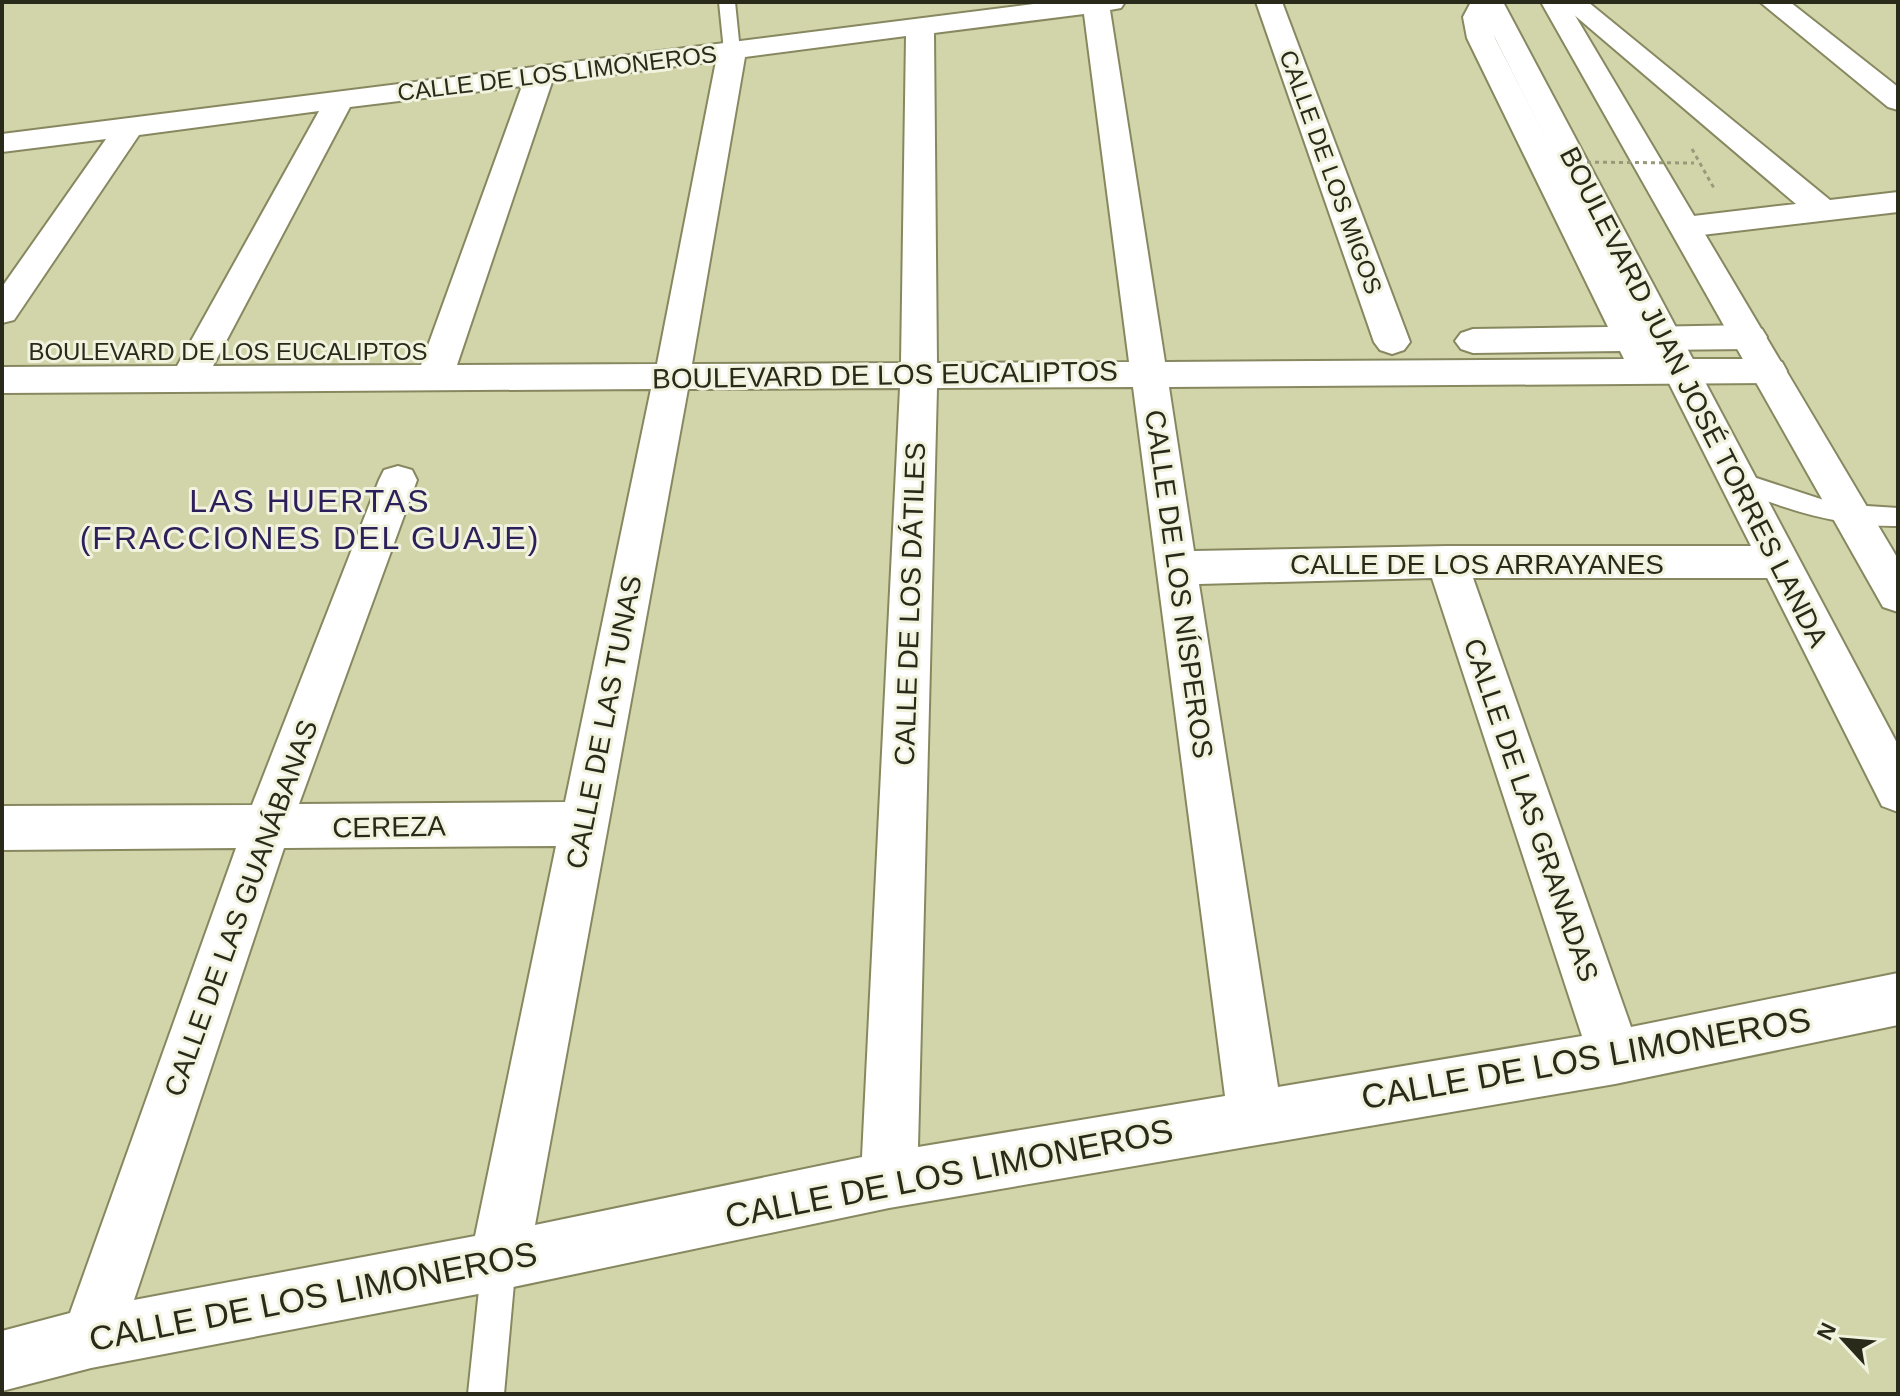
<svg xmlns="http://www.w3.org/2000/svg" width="1900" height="1396" viewBox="0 0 1900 1396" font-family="Arial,sans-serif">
<rect width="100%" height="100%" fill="#d2d4aa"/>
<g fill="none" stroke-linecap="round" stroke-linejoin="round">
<defs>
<path id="lane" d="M 719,2 L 735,2 L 740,51 L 738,54 L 732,56 L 724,51 Z
M 1738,472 L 1836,504 L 1898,508 L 1898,526 C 1838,527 1785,509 1730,487 L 1727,481 L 1730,475 Z
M 499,1244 L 511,1249 L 516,1261 L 504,1394 L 468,1394 L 482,1261 L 487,1249 Z"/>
<path id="street" d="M 1049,2 L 1125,2 L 1121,8 L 1110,10 L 1165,362 L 1624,359 L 1620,351 L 1473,353 L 1461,349 L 1455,341 L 1461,333 L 1473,329 L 1608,327 L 1467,38 L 1463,17 L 1471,2 L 1497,2 L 1489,17 L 1495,38 L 1643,327 L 1750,325 L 1762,329 L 1767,337 L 1762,345 L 1750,349 L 1655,350 L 1659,359 L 1769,359 L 1782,362 L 1787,371 L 1782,380 L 1769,383 L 1169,387 L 1194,551 L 1447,546 L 1778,546 L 1792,551 L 1798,562 L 1792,573 L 1778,578 L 1473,578 L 1631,1027 L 1898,973 L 1898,1025 L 1615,1084 L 889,1208 L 499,1290 L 91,1368 L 2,1391 L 2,1331 L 70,1313 L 236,848 L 2,850 L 2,806 L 252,805 L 379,480 L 384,470 L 398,466 L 412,470 L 417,480 L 299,804 L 565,802 L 651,389 L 2,393 L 2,367 L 177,366 L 319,111 L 139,135 L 14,320 L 2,323 L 2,287 L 106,139 L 2,152 L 2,134 ZM 1084,14 L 1129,362 L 937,363 L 934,33 ZM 906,36 L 901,363 L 692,364 L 745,57 ZM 716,61 L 657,364 L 457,365 L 552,82 ZM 522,86 L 421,365 L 213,366 L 350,107 ZM 1133,387 L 1225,1096 L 918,1147 L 937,388 ZM 900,388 L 862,1157 L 535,1225 L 688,389 ZM 1432,578 L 1582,1036 L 1278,1087 L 1199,584 ZM 556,846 L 475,1236 L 134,1300 L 284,848 Z
M 1256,2 L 1282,2 L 1410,342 L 1404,350 L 1392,354 L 1380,350 L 1374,342 Z
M 1559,2 L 1588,2 L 1830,200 L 1898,192 L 1898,212 L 1685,237 L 1674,234 L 1669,227 L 1674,220 L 1685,217 L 1796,204 Z
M 1760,2 L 1790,2 L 1898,87 L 1898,110 L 1888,107 Z"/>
<path id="primary" d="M 1477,2 L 1503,2 L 1898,745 L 1898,812 L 1882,806 Z
M 1541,2 L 1567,2 L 1898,559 L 1898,612 L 1883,607 Z"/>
</defs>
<!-- lane casing -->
<use href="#lane" stroke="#878860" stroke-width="4"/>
<!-- street casing -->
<use href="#street" stroke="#878860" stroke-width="4"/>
<!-- primary casing -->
<use href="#primary" stroke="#878860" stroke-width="4"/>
<!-- path -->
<path stroke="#989a79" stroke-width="3" stroke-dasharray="4 4" stroke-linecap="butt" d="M 1692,149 L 1715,190"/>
<!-- lane -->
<use href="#lane" fill="#fff" fill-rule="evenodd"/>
<!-- street -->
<use href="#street" fill="#fff" fill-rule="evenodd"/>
<!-- primary -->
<use href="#primary" fill="#fff" fill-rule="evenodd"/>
<!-- path-bridge -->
<path stroke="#989a79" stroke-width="3" stroke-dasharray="4 4" stroke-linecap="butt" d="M 1563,162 L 1694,163"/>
</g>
<g text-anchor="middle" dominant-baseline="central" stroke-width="6" stroke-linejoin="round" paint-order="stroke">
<!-- far-street labels -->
<g font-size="24" fill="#292a19" stroke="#f2f3de">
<text transform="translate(557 73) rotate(-7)">CALLE DE LOS LIMONEROS</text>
<text transform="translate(1331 172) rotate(70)">CALLE DE LOS MIGOS</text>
<text x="228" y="351">BOULEVARD DE LOS EUCALIPTOS</text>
</g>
<!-- street labels -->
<g font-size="28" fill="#292a19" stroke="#f2f3de">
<text transform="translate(885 375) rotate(-1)">BOULEVARD DE LOS EUCALIPTOS</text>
<text transform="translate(1694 397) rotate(63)">BOULEVARD JUAN JOSÉ TORRES LANDA</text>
<text x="1477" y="564">CALLE DE LOS ARRAYANES</text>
<text transform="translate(1179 584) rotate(82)">CALLE DE LOS NÍSPEROS</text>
<text transform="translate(910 604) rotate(-88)">CALLE DE LOS DÁTILES</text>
<text transform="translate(604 722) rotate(-79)">CALLE DE LAS TUNAS</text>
<text transform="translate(1531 810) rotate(71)">CALLE DE LAS GRANADAS</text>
<text transform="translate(389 827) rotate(-1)">CEREZA</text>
<text transform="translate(241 908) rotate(-70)">CALLE DE LAS GUANÁBANAS</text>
</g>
<!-- quarter labels -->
<g font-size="32" letter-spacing="2" fill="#2d1f5a" stroke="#f2f3de">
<text x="310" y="501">LAS HUERTAS<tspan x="310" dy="37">(FRACCIONES DEL GUAJE)</tspan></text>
</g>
<!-- near-street labels -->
<g font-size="34" fill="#292a19" stroke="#f2f3de">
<text transform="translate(1586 1058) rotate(-10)">CALLE DE LOS LIMONEROS</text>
<text transform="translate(949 1173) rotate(-11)">CALLE DE LOS LIMONEROS</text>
<text transform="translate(313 1296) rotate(-11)">CALLE DE LOS LIMONEROS</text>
</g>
</g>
<!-- border -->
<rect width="1900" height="1396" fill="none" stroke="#292a19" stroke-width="8"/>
<!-- north arrow -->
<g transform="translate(1844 1340) rotate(296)" stroke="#f2f3de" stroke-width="6" paint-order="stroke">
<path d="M0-6L14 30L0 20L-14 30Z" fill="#292a19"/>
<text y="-12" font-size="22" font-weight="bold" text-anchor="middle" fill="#292a19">N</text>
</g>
</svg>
